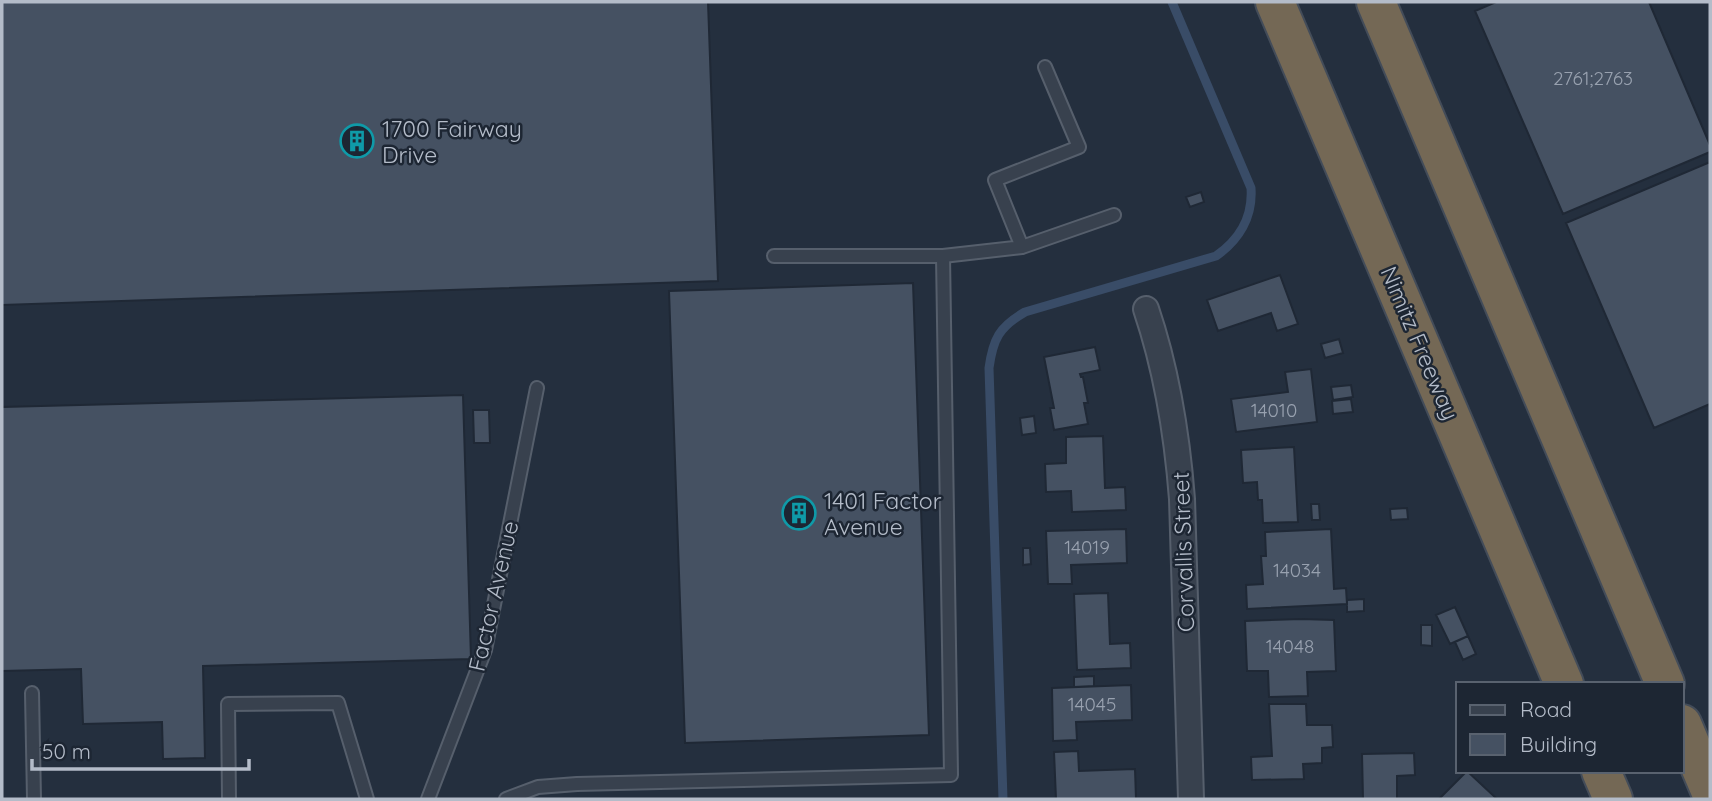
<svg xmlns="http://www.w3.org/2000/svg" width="1712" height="801" viewBox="0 0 1712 801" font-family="Quicksand,sans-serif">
<rect width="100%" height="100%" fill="#242f3e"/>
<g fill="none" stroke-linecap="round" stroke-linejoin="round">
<!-- stream -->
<path stroke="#394c67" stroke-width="9" d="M 1003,799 L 989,368 C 993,339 999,327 1025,312 L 1216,256 C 1239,240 1253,217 1251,188 L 1172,2"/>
</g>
<!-- building -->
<path fill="#455162" stroke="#1f2835" stroke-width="2" d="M 2,2 L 708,2 L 718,281 L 2,305 Z
M 1496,2 L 1649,2 L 1710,145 L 1710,152 L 1563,214 L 1475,11 Z
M 1710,162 L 1710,404 L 1654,428 L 1566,223 Z
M 1201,192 L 1204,202 L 1190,207 L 1186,197 Z
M 1280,275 L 1298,324 L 1277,331 L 1271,313 L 1218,331 L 1207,300 Z
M 913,283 L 929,735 L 685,743 L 669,291 Z
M 1339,339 L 1343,353 L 1325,358 L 1321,344 Z
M 1095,347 L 1100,370 L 1080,374 L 1081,377 L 1083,377 L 1088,403 L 1084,403 L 1088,424 L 1054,430 L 1050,408 L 1054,408 L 1044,357 Z
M 1311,369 L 1317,422 L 1236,432 L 1231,399 L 1288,392 L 1285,372 Z
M 1351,385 L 1353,397 L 1333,400 L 1331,387 Z
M 463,395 L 471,659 L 203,666 L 205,758 L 163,759 L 162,722 L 83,724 L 81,669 L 2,671 L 2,407 Z
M 1351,399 L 1353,412 L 1333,414 L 1332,401 Z
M 473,410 L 489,410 L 490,443 L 474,443 Z
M 1034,416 L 1036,433 L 1022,435 L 1020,418 Z
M 1103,436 L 1105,488 L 1125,487 L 1126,510 L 1072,512 L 1071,491 L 1046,492 L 1045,464 L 1066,463 L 1066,437 Z
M 1294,447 L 1298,522 L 1263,523 L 1262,500 L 1258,500 L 1257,482 L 1243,483 L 1241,450 Z
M 1311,504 L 1319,504 L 1320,520 L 1312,520 Z
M 1407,508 L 1408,519 L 1391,520 L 1390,509 Z
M 1126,529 L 1127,563 L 1071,565 L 1072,584 L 1048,584 L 1046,531 Z
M 1331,529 L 1334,589 L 1346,588 L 1347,604 L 1247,609 L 1246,585 L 1263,584 L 1261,556 L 1266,556 L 1265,532 Z
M 1023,548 L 1030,548 L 1031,564 L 1023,565 Z
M 1108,593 L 1110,644 L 1130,643 L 1131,668 L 1077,670 L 1074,594 Z
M 1364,599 L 1364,611 L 1347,612 L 1347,600 Z
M 1455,607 L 1468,636 L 1450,644 L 1436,615 Z
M 1301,619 L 1334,620 L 1336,671 L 1307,672 L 1308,696 L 1269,697 L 1268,671 L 1247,671 L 1245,621 Z
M 1421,625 L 1432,625 L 1432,646 L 1421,645 Z
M 1468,636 L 1476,654 L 1463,660 L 1455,642 Z
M 1094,676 L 1094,686 L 1074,687 L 1074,677 Z
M 1131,685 L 1132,720 L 1076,722 L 1077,740 L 1053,741 L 1052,688 Z
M 1269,704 L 1306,704 L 1307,725 L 1332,725 L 1333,747 L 1322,748 L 1322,763 L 1303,764 L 1304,779 L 1252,780 L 1251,757 L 1272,756 Z
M 1078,751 L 1079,771 L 1135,769 L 1136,799 L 1056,799 L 1054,752 Z
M 1414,753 L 1415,775 L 1397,776 L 1397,799 L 1363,799 L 1362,754 Z
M 1467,771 L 1497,799 L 1439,799 Z"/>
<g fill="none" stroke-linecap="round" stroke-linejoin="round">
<defs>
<path id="service" d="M 1022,247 L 995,180 L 1079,147 L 1045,67
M 774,256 L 943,256 L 1022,247 L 1114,215
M 32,693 L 34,799
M 229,799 L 228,704 L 338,703 L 367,799
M 428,799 L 485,650 L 537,388
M 506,799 L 538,787 L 577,784 L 951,775 L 943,256"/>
<path id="minor" d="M 1146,309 C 1167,371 1177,434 1182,499 L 1191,799"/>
<path id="motorway" d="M 1275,2 L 1564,684
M 1376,2 L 1665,684
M 1682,724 L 1710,790
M 1601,771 L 1613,799"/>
</defs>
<!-- service casing -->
<use href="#service" stroke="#565f6c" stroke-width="16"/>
<!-- minor casing -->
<use href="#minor" stroke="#565f6c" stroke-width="28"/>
<!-- motorway casing -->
<use href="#motorway" stroke="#434c59" stroke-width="42"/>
<!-- service -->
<use href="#service" stroke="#38414e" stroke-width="12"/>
<!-- minor -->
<use href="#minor" stroke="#38414e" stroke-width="24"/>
<!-- motorway -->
<use href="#motorway" stroke="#746855" stroke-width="38"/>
</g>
<!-- icons -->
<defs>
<symbol id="building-ring" viewBox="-11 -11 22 22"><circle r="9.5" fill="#1d2633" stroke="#0f9aa8" stroke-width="1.5"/><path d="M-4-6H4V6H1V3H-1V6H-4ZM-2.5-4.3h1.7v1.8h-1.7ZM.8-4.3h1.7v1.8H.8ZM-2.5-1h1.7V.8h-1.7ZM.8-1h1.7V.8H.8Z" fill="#0f9aa8"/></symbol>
</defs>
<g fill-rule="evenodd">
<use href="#building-ring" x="338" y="122" width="38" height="38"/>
<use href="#building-ring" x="780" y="494" width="38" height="38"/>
</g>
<g text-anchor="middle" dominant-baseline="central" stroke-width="5" stroke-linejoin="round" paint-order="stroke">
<!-- number labels -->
<g font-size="19" fill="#98a1af">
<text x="1593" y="78">2761;2763</text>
<text x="1274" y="410">14010</text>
<text x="1087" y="547">14019</text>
<text x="1297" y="570">14034</text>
<text x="1290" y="646">14048</text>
<text x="1092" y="704">14045</text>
</g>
<!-- poi labels -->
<g font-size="23" fill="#b4bcc9" stroke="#1d2633" text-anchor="start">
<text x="382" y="128">1700 Fairway<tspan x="382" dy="26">Drive</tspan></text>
<text x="824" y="500">1401 Factor<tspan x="824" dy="26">Avenue</tspan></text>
</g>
<!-- street labels -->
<g font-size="23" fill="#b4bcc9" stroke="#1d2633">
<text transform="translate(1420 343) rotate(67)">Nimitz Freeway</text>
<text transform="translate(1183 552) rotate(-92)">Corvallis Street</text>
<text transform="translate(493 596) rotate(-77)">Factor Avenue</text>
</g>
</g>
<!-- border -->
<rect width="1712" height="801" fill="none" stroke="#b4bcc9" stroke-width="7"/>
<!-- legend -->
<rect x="1456" y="682" width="228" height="91" fill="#1d2633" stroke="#59626f" stroke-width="2"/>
<rect x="1470" y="705" width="35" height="10" fill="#38414e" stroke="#59626f" stroke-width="2"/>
<text x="1520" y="717" font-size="21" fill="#b4bcc9">Road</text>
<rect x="1470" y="734" width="35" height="21" fill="#455162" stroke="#59626f" stroke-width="2"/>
<text x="1520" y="752" font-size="21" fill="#b4bcc9">Building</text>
<!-- scale -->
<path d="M32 759v10h217v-10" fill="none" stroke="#b4bcc9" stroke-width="3.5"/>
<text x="42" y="759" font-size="21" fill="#b4bcc9" stroke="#1d2633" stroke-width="5" paint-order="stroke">50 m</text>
</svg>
